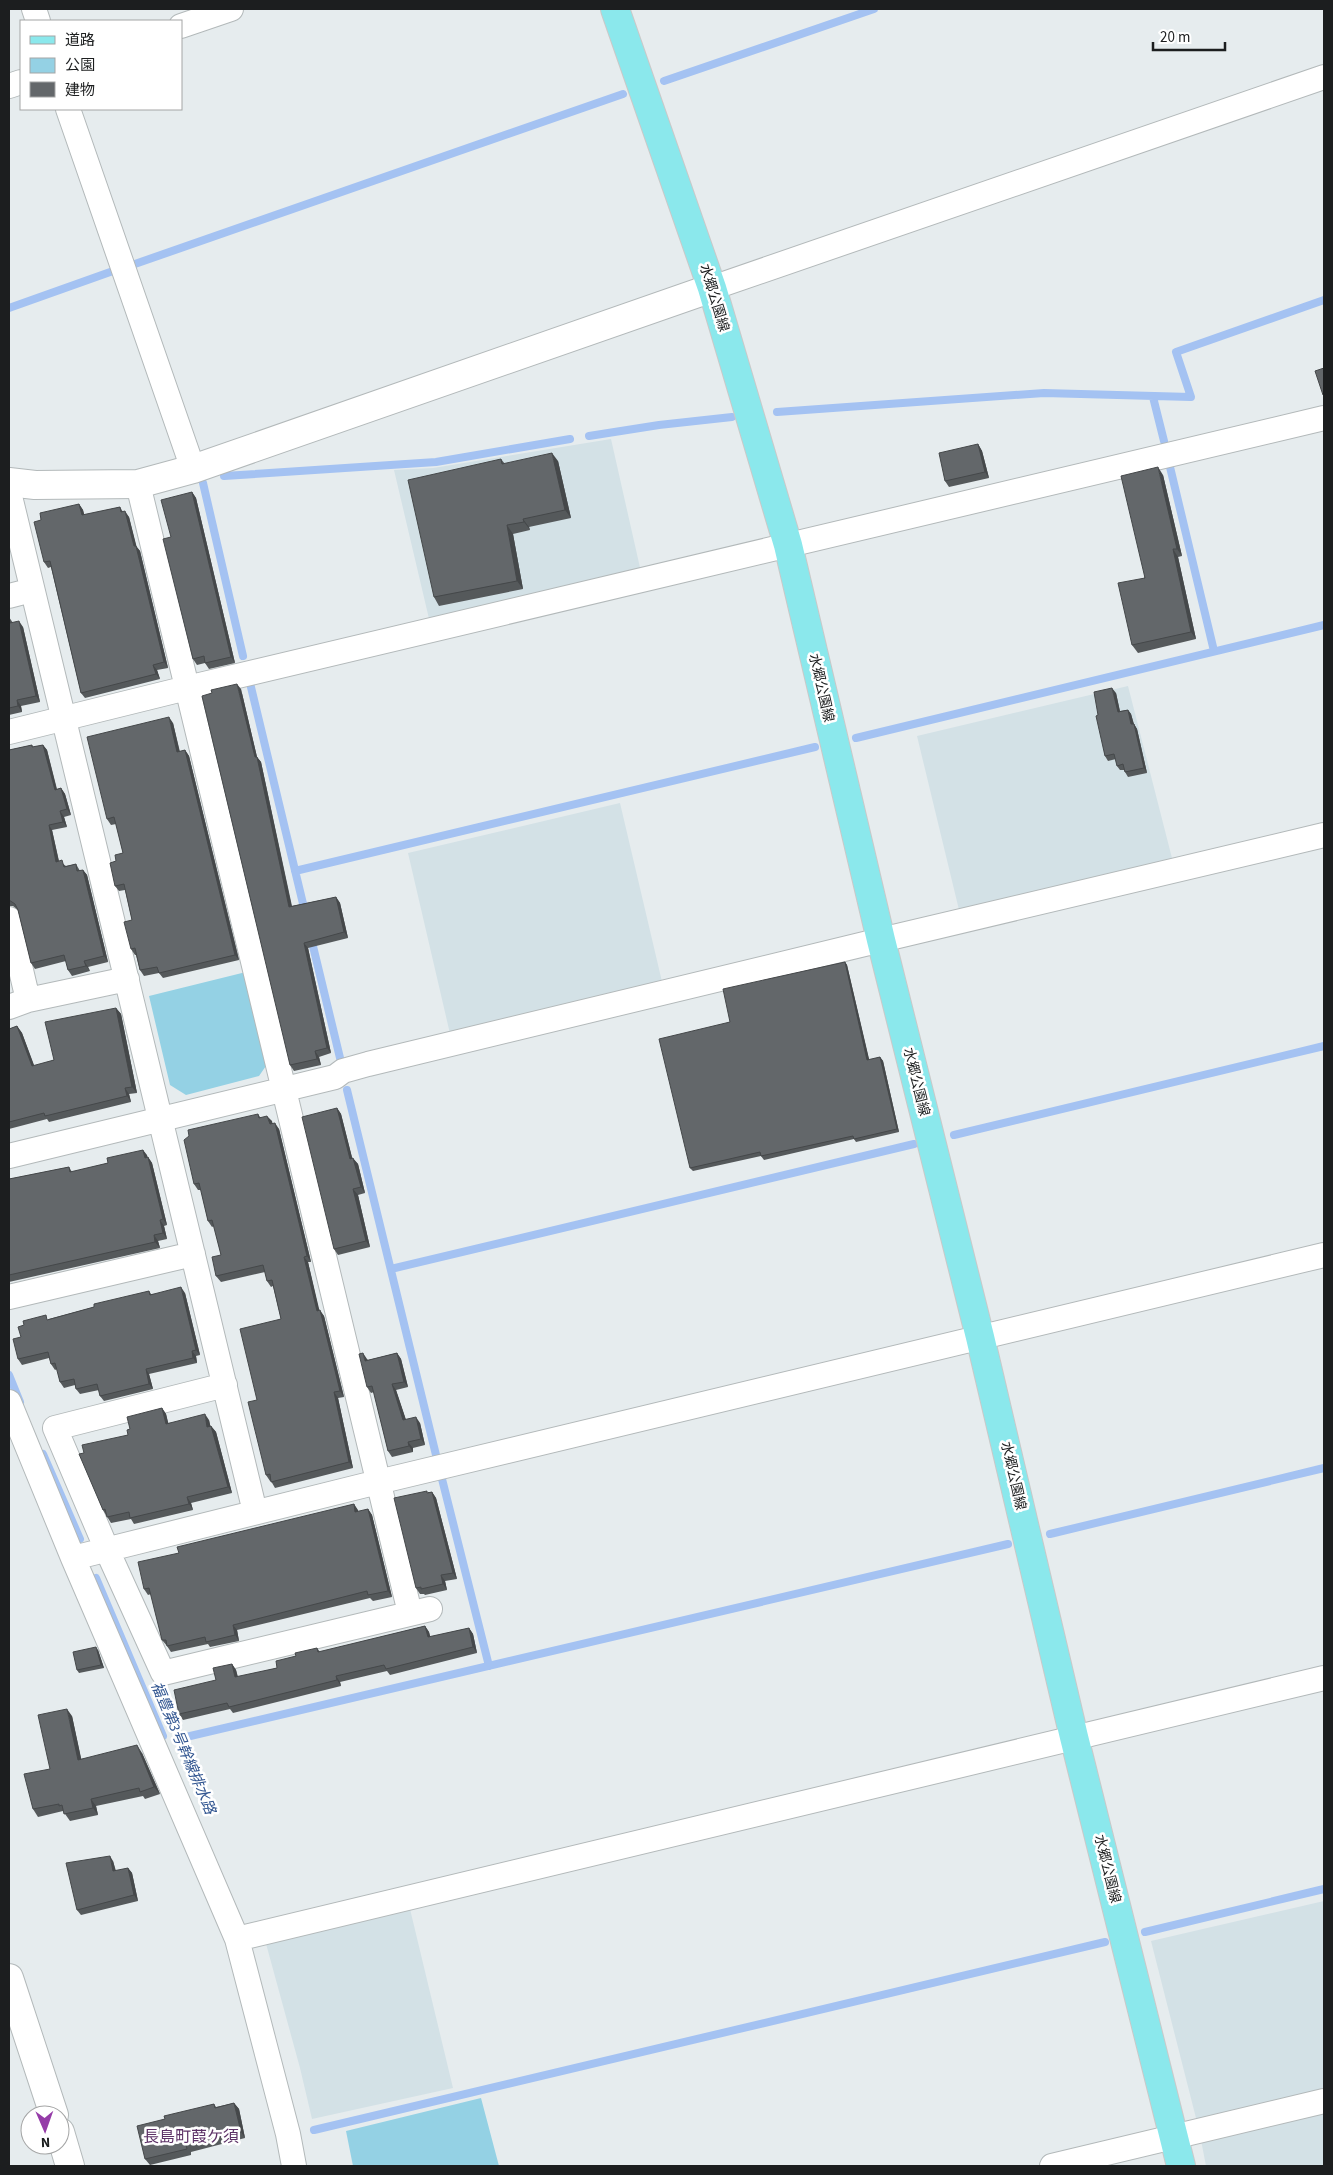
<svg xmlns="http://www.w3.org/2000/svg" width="1333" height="2175" viewBox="0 0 1333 2175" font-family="'Source Sans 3','Noto Sans JP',sans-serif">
<rect width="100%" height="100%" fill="#e6ecee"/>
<!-- built -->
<path fill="#d3e1e6" d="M 611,439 L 641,572 L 430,623 L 394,470 L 433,468 Z
M 1128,686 L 1173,862 L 960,914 L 917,736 Z
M 620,803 L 663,986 L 451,1038 L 408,853 Z
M 1324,1901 L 1324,2091 L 1197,2122 L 1151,1941 Z
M 410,1909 L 453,2088 L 312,2119 L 300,2068 L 265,1940 Z
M 1324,2111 L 1324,2166 L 1206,2166 L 1201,2140 Z"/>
<!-- green -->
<path fill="#94d1e4" d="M 246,972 L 268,1063 L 259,1076 L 186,1095 L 170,1085 L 149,996 Z
M 481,2098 L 499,2166 L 353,2166 L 346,2131 Z"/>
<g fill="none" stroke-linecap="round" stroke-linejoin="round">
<!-- stream -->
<path stroke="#a4c2f2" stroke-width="8" d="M 664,81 L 874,9
M 132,265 L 623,94
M 9,308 L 113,271
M 1153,397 L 1164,441
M 777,412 L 1044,393 L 1191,397 L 1176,352 L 1324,300
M 589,436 L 659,425 L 732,417
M 1170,467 L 1214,651
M 224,476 L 436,462 L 570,439
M 203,483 L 243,656
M 250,683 L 305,912
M 856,738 L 1324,625
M 295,871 L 815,747
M 311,938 L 341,1062
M 347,1090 L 436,1455
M 954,1135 L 1324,1046
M 391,1269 L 914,1144
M 9,1375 L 20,1402
M 43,1454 L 80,1539
M 442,1479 L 489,1666
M 1050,1534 L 1324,1468
M 96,1578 L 163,1736
M 186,1737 L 1008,1544
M 1145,1932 L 1324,1889
M 314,2130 L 1105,1942"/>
<defs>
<path id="minor" d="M 34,9 L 38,21
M 181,26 L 231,9
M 9,86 L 21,82
M 68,109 L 193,469
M 712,288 L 1324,77
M 138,484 L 410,1613
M 9,492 L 255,1512
M 9,596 L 32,590
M 9,732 L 187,688 L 1324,418
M 9,919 L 28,1000
M 9,1007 L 28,1000 L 127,979
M 9,1156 L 335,1077 L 343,1071 L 368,1064 L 881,940 L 1324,835
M 9,1297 L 193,1254
M 225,1385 L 55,1428 L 107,1550 L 163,1673 L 430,1609
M 9,1402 L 73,1558 L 237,1939 L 288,2134 L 294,2166
M 73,1558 L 378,1482 L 1324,1255
M 237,1939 L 1324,1678
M 1052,2166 L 1324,2101"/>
<path id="tertiary" d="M 9,482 L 35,485 L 138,484 L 193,469 L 712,288
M 9,1978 L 54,2115
M 60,2132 L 70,2166"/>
<path id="primary" d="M 615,9 L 712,288 L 788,545 L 881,940 L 980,1337 L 1074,1737 L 1181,2166"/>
</defs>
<!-- minor casing -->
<use href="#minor" stroke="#b3b9ba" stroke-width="26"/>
<!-- tertiary casing -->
<use href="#tertiary" stroke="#b3b9ba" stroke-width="30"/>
<!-- primary casing -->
<use href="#primary" stroke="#c9c9c9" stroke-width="30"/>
<!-- minor -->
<use href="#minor" stroke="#fff" stroke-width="24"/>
<!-- tertiary -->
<use href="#tertiary" stroke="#fff" stroke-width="28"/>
<!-- primary -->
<use href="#primary" stroke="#8be8ec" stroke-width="28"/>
</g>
<!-- wall -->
<path fill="#55595b" d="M 978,444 L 982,451 L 989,478 L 949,487 L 945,481 Z
M 501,459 L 505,464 L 558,461 L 571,518 L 529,527 L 530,530 L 513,534 L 523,589 L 439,606 L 434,597 Z
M 1163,475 L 1182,556 L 1178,557 L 1196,639 L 1138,653 L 1132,645 Z
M 192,492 L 196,498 L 235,663 L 209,669 L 205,663 L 197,665 L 193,659 L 171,537 Z
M 79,504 L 83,510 L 84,515 L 120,507 L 123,512 L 129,517 L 136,546 L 140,551 L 168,668 L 157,670 L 160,679 L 85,698 L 81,693 L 51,567 L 48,568 L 44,562 L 41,520 Z
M 9,617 L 13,623 L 23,627 L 40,702 L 21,706 L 22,712 L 9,715 Z
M 241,689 L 257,757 L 261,762 L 292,906 L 336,897 L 340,903 L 348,938 L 308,948 L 331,1053 L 319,1057 L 321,1065 L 294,1071 L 290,1065 Z
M 1116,693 L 1120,711 L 1128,710 L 1131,714 L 1134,724 L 1137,729 L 1147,773 L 1128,777 L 1125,772 L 1124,770 L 1120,770 L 1117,766 L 1116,759 L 1108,761 L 1105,756 L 1098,715 Z
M 173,723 L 180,752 L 185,750 L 189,756 L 239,960 L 163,978 L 159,973 L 144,976 L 140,970 L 136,955 L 135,955 L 131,949 L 132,920 L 125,890 L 119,891 L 115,886 L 116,861 L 123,853 L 116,824 L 111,825 L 107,819 Z
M 32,745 L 33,747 L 43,745 L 47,750 L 57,789 L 61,788 L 65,794 L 71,815 L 64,817 L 67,827 L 52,830 L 59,861 L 66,866 L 76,864 L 80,871 L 83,870 L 87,875 L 108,962 L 88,967 L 90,971 L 72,976 L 68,970 L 66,961 L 35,969 L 31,963 L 18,910 L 13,906 L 9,906 L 9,750 Z
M 845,962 L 847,965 L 869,1060 L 880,1057 L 883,1061 L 899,1132 L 856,1142 L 854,1139 L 764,1160 L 761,1156 L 693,1171 L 690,1168 L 730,1022 Z
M 116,1008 L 121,1014 L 137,1093 L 129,1094 L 131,1102 L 49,1122 L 47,1119 L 9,1129 L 9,1029 L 17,1026 L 22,1033 L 34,1066 L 54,1060 Z
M 337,1108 L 341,1114 L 352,1158 L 358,1164 L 365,1193 L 358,1195 L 370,1247 L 338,1255 L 334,1249 Z
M 258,1114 L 260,1117 L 272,1121 L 272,1124 L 279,1129 L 311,1262 L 308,1262 L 319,1311 L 324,1316 L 344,1397 L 338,1398 L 353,1468 L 275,1488 L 271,1481 L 270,1481 L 266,1475 L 257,1400 L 281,1319 L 273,1286 L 271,1287 L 267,1281 L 265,1272 L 221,1282 L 216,1276 L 221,1255 L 214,1226 L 212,1227 L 208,1221 L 201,1190 L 198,1190 L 194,1184 Z
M 143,1150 L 147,1157 L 148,1157 L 152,1163 L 167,1225 L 164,1226 L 167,1239 L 158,1241 L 160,1248 L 9,1282 L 9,1179 L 69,1167 L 72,1172 L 108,1163 Z
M 149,1291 L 151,1294 L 185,1293 L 200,1355 L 196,1356 L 197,1363 L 149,1374 L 153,1389 L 104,1401 L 100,1396 L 99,1390 L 80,1394 L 76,1389 L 75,1385 L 64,1388 L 60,1382 L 57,1369 L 55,1370 L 51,1364 L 49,1358 L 22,1365 L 18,1359 L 21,1337 L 49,1319 L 94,1307 Z
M 397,1353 L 401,1359 L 408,1387 L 396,1390 L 406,1420 L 420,1423 L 425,1445 L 413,1448 L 413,1452 L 392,1457 L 388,1451 L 374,1392 L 371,1393 L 367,1387 L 367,1359 L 368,1360 Z
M 162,1408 L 166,1414 L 168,1423 L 209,1420 L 210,1426 L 211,1426 L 216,1432 L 232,1493 L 191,1503 L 193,1510 L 134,1524 L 131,1519 L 111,1523 L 103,1510 L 84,1453 L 128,1435 L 130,1429 Z
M 428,1492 L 432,1492 L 436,1498 L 457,1579 L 445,1581 L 447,1590 L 425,1595 L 424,1594 L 420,1594 L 416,1588 Z
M 354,1504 L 358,1512 L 368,1509 L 372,1515 L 392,1597 L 373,1601 L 370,1598 L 237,1630 L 239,1641 L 210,1647 L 208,1644 L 171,1652 L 167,1646 L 162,1640 L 151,1594 L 148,1595 L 144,1589 L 179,1553 Z
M 425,1626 L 429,1632 L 430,1637 L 469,1628 L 473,1634 L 477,1653 L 390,1675 L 387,1671 L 340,1682 L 341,1686 L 233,1713 L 230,1709 L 183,1720 L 179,1714 L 216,1680 L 232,1664 L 236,1670 L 238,1677 L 277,1668 L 296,1656 L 317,1648 L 320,1652 Z
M 98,1650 L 104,1668 L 79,1673 L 77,1670 Z
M 72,1716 L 81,1759 L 142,1753 L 160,1794 L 145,1799 L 143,1796 L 96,1806 L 98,1815 L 70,1821 L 63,1811 L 38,1817 L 33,1809 Z
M 113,1861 L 116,1871 L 128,1868 L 132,1873 L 138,1901 L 81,1915 L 77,1910 Z
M 234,2103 L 239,2109 L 245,2138 L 191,2152 L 191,2155 L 150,2165 L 145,2159 L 165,2119 L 214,2104 L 216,2107 Z"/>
<!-- shaded-wall -->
<path fill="#45484a" d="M 978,444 L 982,451 L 989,478 L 985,472 Z
M 552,453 L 558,461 L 571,518 L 565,510 Z
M 1158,467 L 1163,475 L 1182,556 L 1177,549 Z
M 192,492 L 196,498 L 235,663 L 231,657 Z
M 79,504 L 83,510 L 86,521 L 82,515 Z
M 125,511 L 129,517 L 138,552 L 134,546 Z
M 523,519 L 529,527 L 530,530 L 524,522 Z
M 507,525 L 513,534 L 523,589 L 517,581 Z
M 136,546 L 140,551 L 168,668 L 164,662 Z
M 1173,549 L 1178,557 L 1196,639 L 1191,632 Z
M 19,621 L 23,627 L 40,702 L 36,696 Z
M 153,665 L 157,670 L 160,679 L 156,674 Z
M 237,684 L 241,689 L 257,757 L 261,762 L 293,913 L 289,907 Z
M 1112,688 L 1116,693 L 1121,717 L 1118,712 Z
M 17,700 L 21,706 L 22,712 L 18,706 Z
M 1128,710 L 1131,714 L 1135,729 L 1131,724 Z
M 169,717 L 173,723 L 181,758 L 177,752 Z
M 1134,724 L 1137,729 L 1147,773 L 1144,768 Z
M 43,745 L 47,750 L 58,795 L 55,790 Z
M 185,750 L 189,756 L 239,960 L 235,955 Z
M 61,788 L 65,794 L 71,815 L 67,809 Z
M 60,811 L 64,817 L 67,827 L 63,822 Z
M 49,825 L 52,830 L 60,867 L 56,862 Z
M 83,870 L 87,875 L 108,962 L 104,956 Z
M 336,897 L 340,903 L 348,938 L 344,932 Z
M 304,943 L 308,948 L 331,1053 L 327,1048 Z
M 84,961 L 88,967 L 90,971 L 86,966 Z
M 845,962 L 847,965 L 870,1063 L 867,1060 Z
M 116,1008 L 121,1014 L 137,1093 L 132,1087 Z
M 17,1026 L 22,1033 L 37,1073 L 32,1066 Z
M 315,1051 L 319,1057 L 321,1065 L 317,1059 Z
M 880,1057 L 883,1061 L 899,1132 L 897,1129 Z
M 125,1088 L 129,1094 L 131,1102 L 127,1096 Z
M 337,1108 L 341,1114 L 354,1165 L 350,1159 Z
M 267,1116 L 272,1121 L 274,1130 L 270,1124 Z
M 275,1123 L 279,1129 L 311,1262 L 307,1256 Z
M 143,1150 L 147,1155 L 149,1164 L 145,1158 Z
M 148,1157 L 152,1163 L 167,1225 L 163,1219 Z
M 353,1158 L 358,1164 L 365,1193 L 361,1187 Z
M 353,1189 L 358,1195 L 370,1247 L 366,1241 Z
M 160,1220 L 164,1226 L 167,1239 L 163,1233 Z
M 154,1235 L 158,1241 L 160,1248 L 155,1242 Z
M 304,1257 L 308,1262 L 321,1317 L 317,1311 Z
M 181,1287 L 185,1293 L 200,1355 L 196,1350 Z
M 320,1310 L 324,1316 L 344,1397 L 340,1391 Z
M 192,1351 L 196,1356 L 197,1363 L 193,1358 Z
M 363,1353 L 367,1359 L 369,1367 L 365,1361 Z
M 397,1353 L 401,1359 L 408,1387 L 404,1382 Z
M 146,1369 L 149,1374 L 153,1389 L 149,1384 Z
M 392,1384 L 396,1390 L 408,1426 L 403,1420 Z
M 334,1392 L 338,1398 L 353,1468 L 349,1462 Z
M 162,1408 L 166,1414 L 170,1430 L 166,1424 Z
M 205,1414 L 209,1420 L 212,1433 L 207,1427 Z
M 416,1417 L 420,1423 L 425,1445 L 421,1439 Z
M 211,1426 L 216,1432 L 232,1493 L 228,1487 Z
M 408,1442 L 413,1448 L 413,1452 L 409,1446 Z
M 432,1492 L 436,1498 L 457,1579 L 453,1573 Z
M 187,1497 L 191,1503 L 193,1510 L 189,1504 Z
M 354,1504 L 358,1510 L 359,1518 L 355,1512 Z
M 368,1509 L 372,1515 L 392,1597 L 388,1591 Z
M 441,1575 L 445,1581 L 447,1590 L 443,1584 Z
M 233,1625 L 237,1630 L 239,1641 L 235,1635 Z
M 425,1626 L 429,1632 L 432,1643 L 428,1637 Z
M 469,1628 L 473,1634 L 477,1653 L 473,1647 Z
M 96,1647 L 98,1650 L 104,1668 L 101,1665 Z
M 232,1664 L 236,1670 L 239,1683 L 235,1677 Z
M 336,1676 L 340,1682 L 341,1686 L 337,1680 Z
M 67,1709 L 72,1716 L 83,1767 L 78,1760 Z
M 137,1745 L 142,1753 L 160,1794 L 154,1787 Z
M 91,1799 L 96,1806 L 98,1815 L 93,1808 Z
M 110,1856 L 113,1861 L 117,1877 L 113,1871 Z
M 128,1868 L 132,1873 L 138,1901 L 134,1895 Z
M 234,2103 L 239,2109 L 245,2138 L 241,2132 Z"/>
<!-- building -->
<path fill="#63676a" stroke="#45484a" d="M 1324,368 L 1324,395 L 1323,395 L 1315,371 Z
M 978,444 L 985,472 L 945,481 L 939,453 Z
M 552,453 L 565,510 L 523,519 L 524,522 L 507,525 L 517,581 L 434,597 L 408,480 L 501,459 L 502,464 Z
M 1158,467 L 1177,549 L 1173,549 L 1191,632 L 1132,645 L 1118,583 L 1145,578 L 1121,476 Z
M 192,492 L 231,657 L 205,663 L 204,656 L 193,659 L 163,539 L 171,537 L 161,500 Z
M 79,504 L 82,515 L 120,507 L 121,512 L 125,511 L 134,546 L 136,546 L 164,662 L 153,665 L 156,674 L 81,693 L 50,561 L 44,562 L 34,522 L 41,520 L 40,513 Z
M 9,617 L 10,623 L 19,621 L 36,696 L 17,700 L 18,706 L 9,708 Z
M 237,684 L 255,757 L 257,757 L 289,907 L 336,897 L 344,932 L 304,943 L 327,1048 L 315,1051 L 317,1059 L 290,1065 L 202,696 L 212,693 L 211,690 Z
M 1112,688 L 1118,712 L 1128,710 L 1131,724 L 1134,724 L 1144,768 L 1125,772 L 1123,764 L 1117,766 L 1114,754 L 1105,756 L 1096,716 L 1098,715 L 1094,692 Z
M 169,717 L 177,752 L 185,750 L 235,955 L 159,973 L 157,967 L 140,970 L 135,948 L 131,949 L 124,922 L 132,920 L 124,884 L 115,886 L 110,863 L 116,861 L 115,855 L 123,853 L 114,817 L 107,819 L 87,737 Z
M 32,745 L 32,747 L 43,745 L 55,790 L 61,788 L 67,809 L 60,811 L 63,822 L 49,825 L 56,862 L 62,860 L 64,867 L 76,864 L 77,871 L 83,870 L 104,956 L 84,961 L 86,966 L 68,970 L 64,955 L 31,963 L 18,910 L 15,904 L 9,900 L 9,750 Z
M 845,962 L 867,1060 L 880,1057 L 897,1129 L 854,1139 L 853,1136 L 761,1156 L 760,1152 L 690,1168 L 659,1039 L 730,1022 L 723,989 Z
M 116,1008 L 132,1087 L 125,1088 L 127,1096 L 45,1116 L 44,1113 L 9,1122 L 9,1029 L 17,1026 L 32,1066 L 54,1060 L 45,1022 Z
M 337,1108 L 350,1159 L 353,1158 L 361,1187 L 353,1189 L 366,1241 L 334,1249 L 302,1117 Z
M 258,1114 L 259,1118 L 267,1116 L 270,1124 L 275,1123 L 307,1256 L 304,1257 L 317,1311 L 320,1310 L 340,1391 L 334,1392 L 349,1462 L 271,1482 L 270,1474 L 266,1475 L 248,1402 L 257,1400 L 240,1329 L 281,1319 L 272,1280 L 267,1281 L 263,1265 L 216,1276 L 212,1257 L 221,1255 L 212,1220 L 208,1221 L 199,1183 L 194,1184 L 184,1140 L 189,1136 L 188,1130 Z
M 143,1150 L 145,1158 L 148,1157 L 163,1219 L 160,1220 L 163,1233 L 154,1235 L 155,1242 L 9,1275 L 9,1179 L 69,1167 L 70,1172 L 108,1163 L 107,1158 Z
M 181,1287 L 196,1350 L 192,1351 L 193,1358 L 146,1369 L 149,1384 L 100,1396 L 97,1384 L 76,1389 L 74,1379 L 60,1382 L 55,1363 L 51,1364 L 48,1352 L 18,1359 L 13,1339 L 21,1337 L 18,1327 L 24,1325 L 23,1321 L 46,1315 L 47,1320 L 94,1307 L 94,1304 L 149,1291 L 150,1295 Z
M 363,1353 L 365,1361 L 397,1353 L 404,1382 L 392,1384 L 403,1420 L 416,1417 L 421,1439 L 408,1442 L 409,1446 L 388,1451 L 372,1386 L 367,1387 L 359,1354 Z
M 162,1408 L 166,1424 L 205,1414 L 207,1427 L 211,1426 L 228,1487 L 187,1497 L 189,1504 L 130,1518 L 129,1512 L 107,1517 L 105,1509 L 103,1510 L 79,1454 L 84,1453 L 82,1445 L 128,1435 L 127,1430 L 130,1429 L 127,1417 Z
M 427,1491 L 427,1493 L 432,1492 L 453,1573 L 441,1575 L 443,1584 L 421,1589 L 421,1587 L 416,1588 L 394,1498 Z
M 354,1504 L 355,1512 L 368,1509 L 388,1591 L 368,1595 L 367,1591 L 233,1625 L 235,1635 L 206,1642 L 205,1637 L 167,1646 L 166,1640 L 162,1640 L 149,1588 L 144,1589 L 138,1562 L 179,1553 L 177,1547 Z
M 425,1626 L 428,1637 L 469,1628 L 473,1647 L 386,1669 L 384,1665 L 336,1676 L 337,1680 L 229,1707 L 227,1703 L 179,1714 L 174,1690 L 216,1680 L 213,1668 L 232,1664 L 235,1677 L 277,1668 L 276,1661 L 296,1656 L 295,1653 L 317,1648 L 318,1652 Z
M 96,1647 L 101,1665 L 77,1670 L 73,1652 Z
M 67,1709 L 78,1760 L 137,1745 L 154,1787 L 140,1792 L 139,1788 L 91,1799 L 93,1808 L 64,1814 L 62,1805 L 59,1806 L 59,1804 L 33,1809 L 24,1774 L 50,1769 L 38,1715 Z
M 110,1856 L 113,1871 L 128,1868 L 134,1895 L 77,1910 L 66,1863 Z
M 234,2103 L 241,2132 L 186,2145 L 187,2149 L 145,2159 L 137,2126 L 165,2119 L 164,2116 L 214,2104 L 215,2108 Z"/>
<g text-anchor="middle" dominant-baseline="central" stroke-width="5" stroke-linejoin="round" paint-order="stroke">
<!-- street labels -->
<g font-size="14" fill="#1c1e1f" stroke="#fff">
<text transform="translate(714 298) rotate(73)">水郷公園線</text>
<text transform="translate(821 688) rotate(77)">水郷公園線</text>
<text transform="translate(916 1082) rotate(76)">水郷公園線</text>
<text transform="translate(1013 1476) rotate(77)">水郷公園線</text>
<text transform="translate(1107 1869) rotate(76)">水郷公園線</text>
</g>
<!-- water labels -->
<g font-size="15" font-style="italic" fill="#325691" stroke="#fff">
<text transform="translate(183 1748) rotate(67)">福豊第3号幹線排水路</text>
</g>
<!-- quarter labels -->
<g font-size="16" fill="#5d3267" stroke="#fff">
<text x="191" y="2137">長島町葭ケ須</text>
</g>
</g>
<!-- border -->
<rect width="1333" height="2175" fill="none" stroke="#1c1e1f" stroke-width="20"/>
<!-- legend -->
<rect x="20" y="20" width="162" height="90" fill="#ffffff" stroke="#a4a5a5"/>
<rect x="30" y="36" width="25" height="8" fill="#8be8ec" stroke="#a4a5a5"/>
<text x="65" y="45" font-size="15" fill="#1c1e1f">道路</text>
<rect x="30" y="58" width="25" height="15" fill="#94d1e4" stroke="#a4a5a5"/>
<text x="65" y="70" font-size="15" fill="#1c1e1f">公園</text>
<rect x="30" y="82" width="25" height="15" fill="#63676a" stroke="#a4a5a5"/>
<text x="65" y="95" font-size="15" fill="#1c1e1f">建物</text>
<!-- north arrow -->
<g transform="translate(45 2130) rotate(178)"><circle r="24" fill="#ffffff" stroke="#a4a5a5"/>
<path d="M0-4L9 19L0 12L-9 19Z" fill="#953ca8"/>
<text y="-8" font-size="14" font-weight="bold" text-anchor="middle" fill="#1c1e1f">N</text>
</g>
<!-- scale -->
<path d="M1153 42v8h72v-8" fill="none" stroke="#1c1e1f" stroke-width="2.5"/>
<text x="1160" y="42" font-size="15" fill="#1c1e1f" stroke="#ffffff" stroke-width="4" paint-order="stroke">20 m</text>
</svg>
